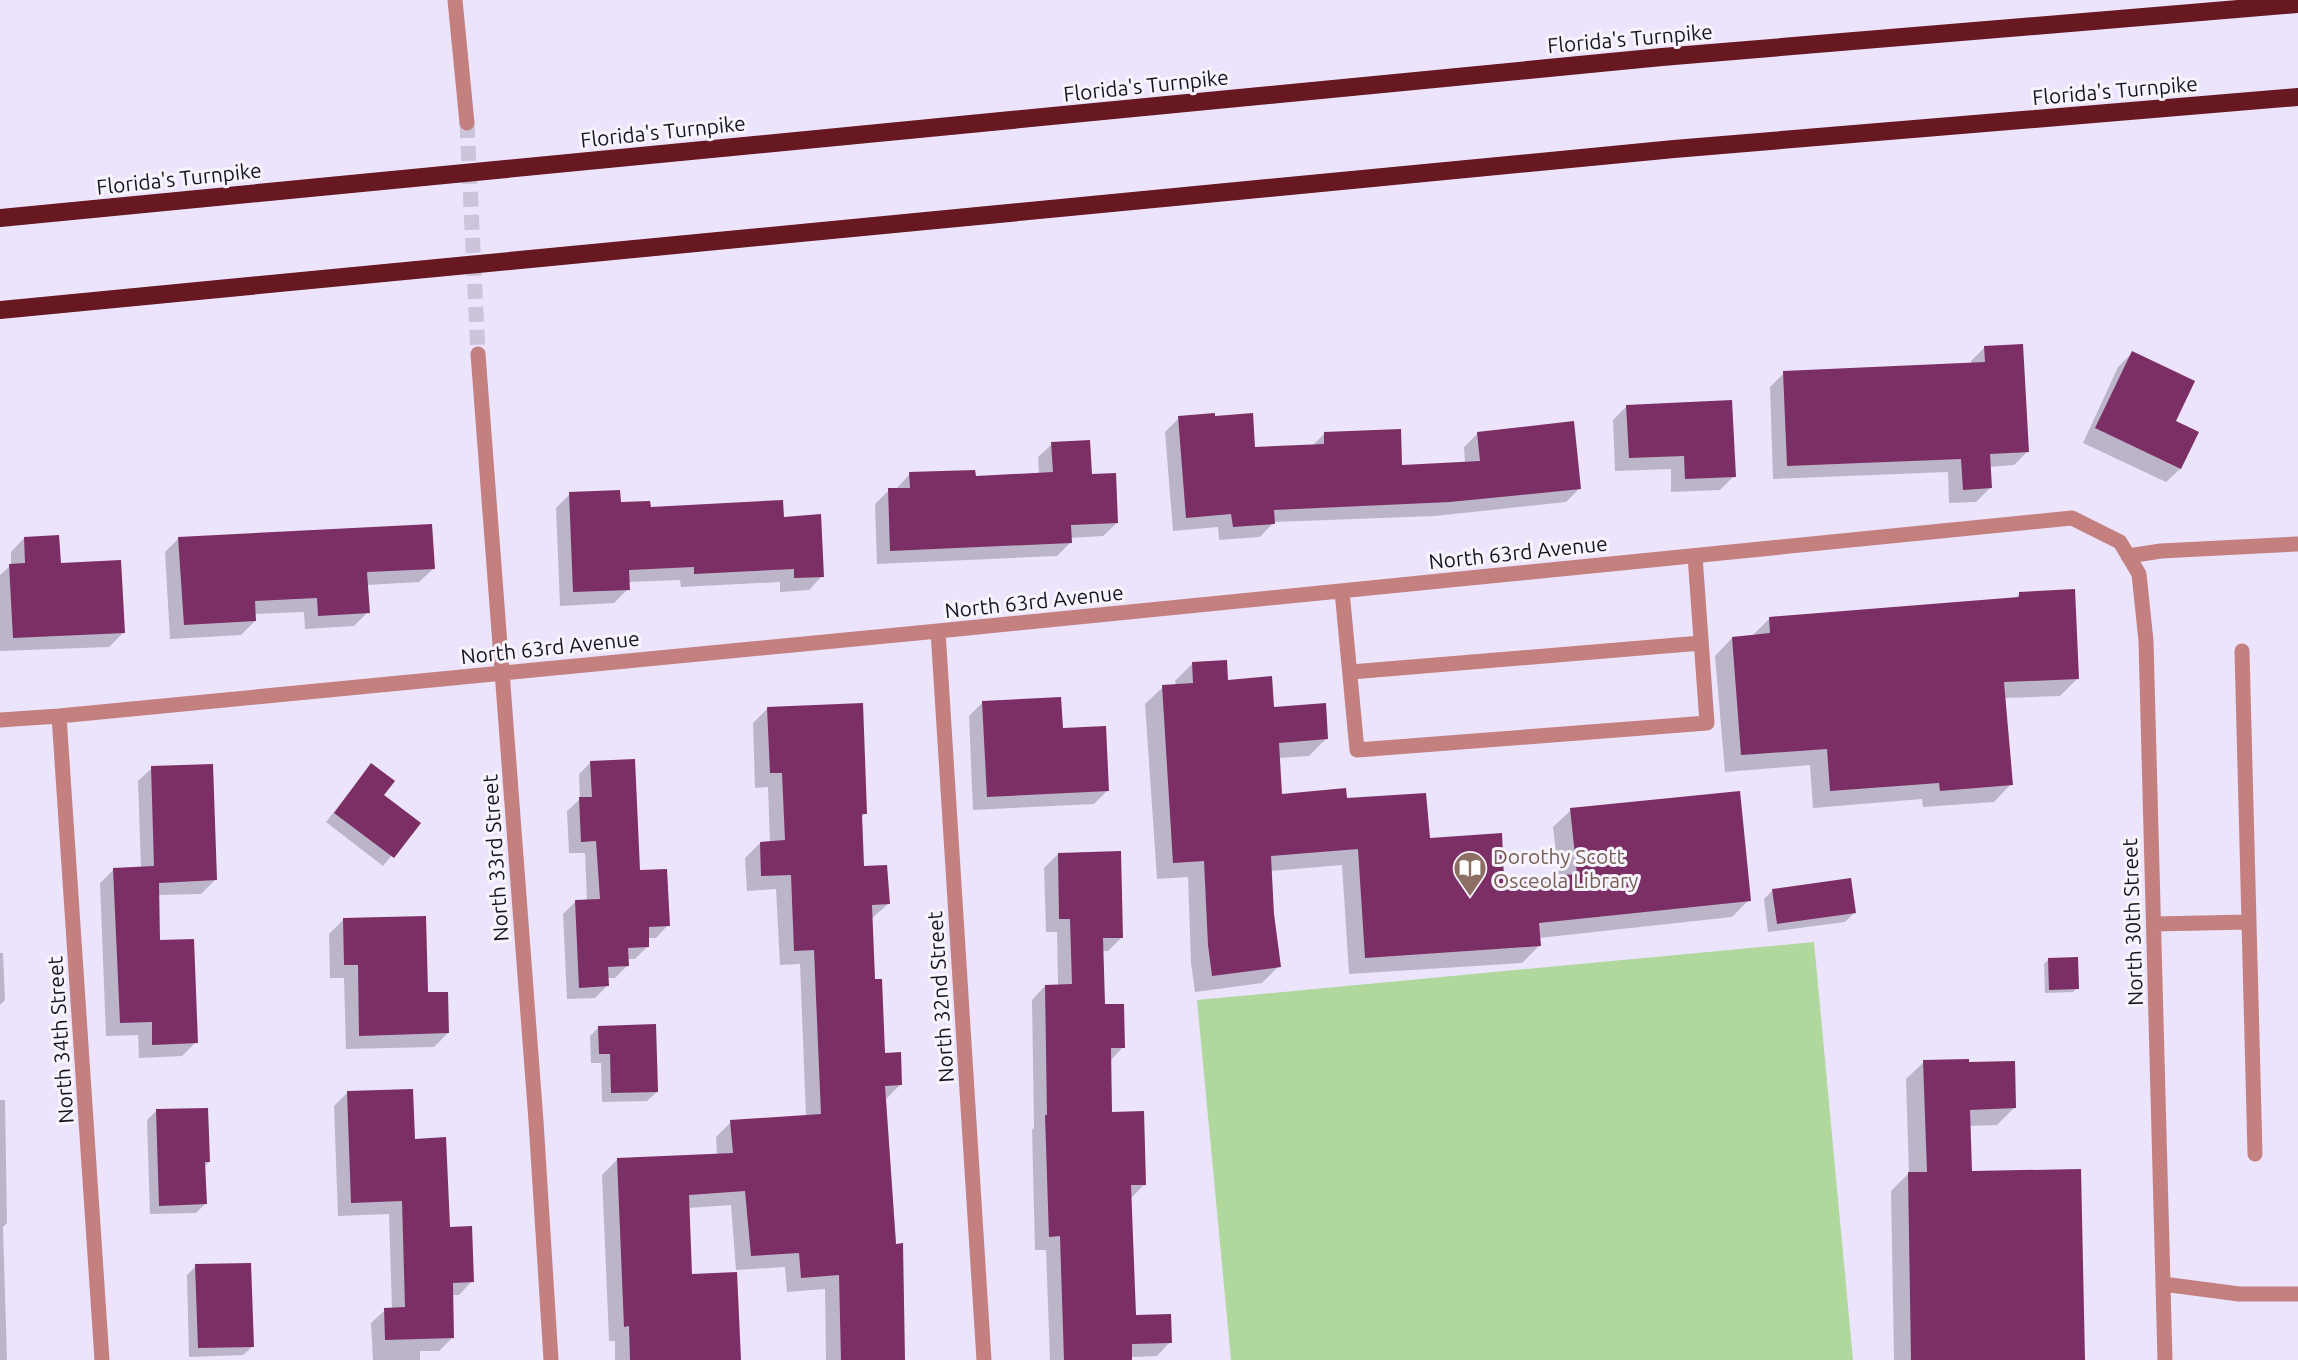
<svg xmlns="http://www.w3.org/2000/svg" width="2298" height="1360" viewBox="0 0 2298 1360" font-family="Ubuntu,sans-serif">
<rect width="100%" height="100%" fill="#ece3fd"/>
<!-- green -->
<path fill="#b0d89d" d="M 1814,942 L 1853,1360 L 1231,1360 L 1197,1000 Z"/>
<!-- shadow -->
<path fill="#0003" d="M 1985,347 L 2028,451 L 2014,465 L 1989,467 L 1990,488 L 1976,502 L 1949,503 L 1948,472 L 1773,479 L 1770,387 L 1784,373 L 1971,364 L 1971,361 Z
M 2132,353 L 2174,422 L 2197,433 L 2180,469 L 2166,482 L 2083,443 L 2118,367 Z
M 1627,406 L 1734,476 L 1720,490 L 1671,492 L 1671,469 L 1615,471 L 1613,420 Z
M 1179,418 L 1254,448 L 1312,446 L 1325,433 L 1401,466 L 1465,463 L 1464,447 L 1478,433 L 1580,488 L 1566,502 L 1435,516 L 1274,522 L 1260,537 L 1219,540 L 1218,527 L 1173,531 L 1165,432 Z
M 1052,444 L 1090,476 L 1117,523 L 1103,536 L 1070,538 L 1071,542 L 1057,556 L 877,564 L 875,504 L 889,490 L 896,489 L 910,474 L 974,477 L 1039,474 L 1038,457 Z
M 570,494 L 649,509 L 783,518 L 822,576 L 809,590 L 780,592 L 780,582 L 681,587 L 680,580 L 628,582 L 628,589 L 614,603 L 560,606 L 556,508 Z
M 24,538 L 59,565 L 123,633 L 109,647 L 0,651 L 0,575 L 11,565 L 11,552 Z
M 179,538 L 433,569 L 419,582 L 367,585 L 368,612 L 354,626 L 305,629 L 304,612 L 254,614 L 255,621 L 241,635 L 170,639 L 165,552 Z
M 2020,593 L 2078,678 L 2060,696 L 2004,698 L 2011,784 L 1994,802 L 1923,807 L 1922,799 L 1813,808 L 1810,765 L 1725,772 L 1715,656 L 1732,638 L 1751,637 L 1769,619 L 2015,599 Z
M 1192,664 L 1227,681 L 1326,739 L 1309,756 L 1279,758 L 1281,795 L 1345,800 L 1428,840 L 1503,881 L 1559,877 L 1553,827 L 1571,810 L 1749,900 L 1732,917 L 1539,938 L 1539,946 L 1522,963 L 1349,974 L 1342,865 L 1271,871 L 1272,915 L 1279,966 L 1262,983 L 1195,992 L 1191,963 L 1188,877 L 1157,879 L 1145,704 L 1163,687 L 1176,686 L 1175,681 Z
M 983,702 L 1108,790 L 1094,804 L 973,810 L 969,716 Z
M 768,708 L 866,813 L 860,818 L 862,867 L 888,904 L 871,919 L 874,981 L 884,1054 L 901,1084 L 886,1099 L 904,1360 L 826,1360 L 825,1289 L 787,1292 L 785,1267 L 736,1270 L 731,1205 L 688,1208 L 691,1276 L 739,1360 L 615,1360 L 615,1341 L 609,1341 L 602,1175 L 617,1160 L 717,1156 L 716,1137 L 731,1122 L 806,1117 L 800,964 L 780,965 L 776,889 L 747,891 L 745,858 L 760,843 L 770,843 L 768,787 L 755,788 L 753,723 Z
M 591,762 L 639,872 L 668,925 L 656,938 L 647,938 L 648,946 L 635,959 L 627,959 L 628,965 L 615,978 L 607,978 L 607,986 L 595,998 L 567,999 L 563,914 L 575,902 L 587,901 L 585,853 L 569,853 L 567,811 L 580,799 L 579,774 Z
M 371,765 L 382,796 L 418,823 L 383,866 L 326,822 Z
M 152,768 L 215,880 L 201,894 L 158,895 L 159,941 L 196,1042 L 182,1056 L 139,1058 L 138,1035 L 106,1036 L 100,883 L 114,869 L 141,868 L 138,781 Z
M 1058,854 L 1122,937 L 1108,951 L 1102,951 L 1103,1006 L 1123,1047 L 1110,1061 L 1111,1114 L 1145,1184 L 1130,1199 L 1134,1317 L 1170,1342 L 1157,1356 L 1131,1357 L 1131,1360 L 1050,1360 L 1046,1250 L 1035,1250 L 1032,1130 L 1034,1128 L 1032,1000 L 1045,986 L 1058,986 L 1057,932 L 1046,932 L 1044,868 Z
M 1773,890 L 1854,913 L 1845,922 L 1768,932 L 1764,899 Z
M 343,920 L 427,994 L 448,1033 L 434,1047 L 346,1049 L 344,978 L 330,978 L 329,934 Z
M 0,953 L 3,953 L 5,1000 L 0,1005 Z
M 2048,960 L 2077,988 L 2073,992 L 2045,993 L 2044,964 Z
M 599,1027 L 657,1092 L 647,1101 L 602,1102 L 601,1063 L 591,1063 L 590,1036 Z
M 1924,1062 L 2015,1107 L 1997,1125 L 1969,1126 L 1970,1172 L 2083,1360 L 1894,1360 L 1891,1191 L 1909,1173 L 1906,1079 Z
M 348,1092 L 414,1140 L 448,1229 L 472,1281 L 459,1295 L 451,1295 L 453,1337 L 439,1351 L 420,1351 L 420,1360 L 373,1360 L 371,1323 L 385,1310 L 392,1309 L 389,1214 L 338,1216 L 334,1106 Z
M 0,1100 L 5,1100 L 7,1223 L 3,1227 L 7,1360 L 0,1360 Z
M 156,1111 L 209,1162 L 204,1167 L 206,1203 L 196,1213 L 150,1214 L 147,1120 Z
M 196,1266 L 253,1346 L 243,1355 L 189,1357 L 187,1275 Z"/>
<!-- building -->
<path fill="#7c2f64" d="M 2023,344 L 2029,452 L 1990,454 L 1992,488 L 1963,490 L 1961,459 L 1787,466 L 1783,371 L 1985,362 L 1984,346 Z
M 2132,351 L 2195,381 L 2176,421 L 2199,432 L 2181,469 L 2095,428 Z
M 1732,400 L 1736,477 L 1685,479 L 1684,456 L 1629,458 L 1626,405 Z
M 1215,413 L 1215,416 L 1253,413 L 1255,447 L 1324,444 L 1324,432 L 1401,429 L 1402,465 L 1480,461 L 1477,432 L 1574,421 L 1581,489 L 1450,502 L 1274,510 L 1275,524 L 1233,527 L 1231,514 L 1186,518 L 1178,416 Z
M 1090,440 L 1092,474 L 1116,473 L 1118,523 L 1071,525 L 1072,543 L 890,551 L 888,488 L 910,488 L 909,472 L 975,470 L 976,476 L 1053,472 L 1051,442 Z
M 620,490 L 621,502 L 650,501 L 651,507 L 783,500 L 784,517 L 821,514 L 824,577 L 794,578 L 794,569 L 694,574 L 694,567 L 629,570 L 630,590 L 573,592 L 569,492 Z
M 432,524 L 435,569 L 367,572 L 370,613 L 318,616 L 317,598 L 255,601 L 256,621 L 184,625 L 178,537 Z
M 59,535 L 61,563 L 121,560 L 125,633 L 13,638 L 9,564 L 25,563 L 24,537 Z
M 2075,589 L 2079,679 L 2004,682 L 2013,785 L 1940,791 L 1939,783 L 1830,791 L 1827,749 L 1741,755 L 1732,637 L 1770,633 L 1769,617 L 2019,597 L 2019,592 Z
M 1227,660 L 1228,680 L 1272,676 L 1274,707 L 1326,703 L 1328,739 L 1279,743 L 1282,794 L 1346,788 L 1347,798 L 1426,793 L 1430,838 L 1502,833 L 1504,879 L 1577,874 L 1570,808 L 1740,791 L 1751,901 L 1539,923 L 1541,946 L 1365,958 L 1358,849 L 1271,856 L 1274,914 L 1281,967 L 1212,976 L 1208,945 L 1204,861 L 1173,863 L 1162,685 L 1193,683 L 1192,662 Z
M 1061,697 L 1063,728 L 1106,726 L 1109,791 L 987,797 L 982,701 Z
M 863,703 L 867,814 L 862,814 L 864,866 L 887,865 L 890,904 L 872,905 L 875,979 L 882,979 L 885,1053 L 901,1052 L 902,1085 L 885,1086 L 896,1244 L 903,1243 L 905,1360 L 841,1360 L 839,1275 L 801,1278 L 799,1253 L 751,1256 L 745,1191 L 689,1195 L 692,1274 L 737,1272 L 741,1360 L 630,1360 L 629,1326 L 624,1327 L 617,1158 L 733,1153 L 730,1120 L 821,1114 L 814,950 L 794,951 L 791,875 L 761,876 L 760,842 L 785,840 L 782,773 L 770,773 L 767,707 Z
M 635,759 L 640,870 L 667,869 L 670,926 L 649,927 L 649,947 L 628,948 L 629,966 L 608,967 L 609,986 L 579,988 L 575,900 L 600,899 L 596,841 L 581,842 L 579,797 L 592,797 L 590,761 Z
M 371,763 L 395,781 L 384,795 L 421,823 L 394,858 L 334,813 Z
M 213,764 L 217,880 L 159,883 L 160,940 L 194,939 L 198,1043 L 152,1045 L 152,1022 L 120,1023 L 113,868 L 154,866 L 151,766 Z
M 1121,851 L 1123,938 L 1103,938 L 1105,1004 L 1124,1004 L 1125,1048 L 1111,1048 L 1112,1112 L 1144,1111 L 1146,1185 L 1131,1185 L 1136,1315 L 1171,1314 L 1172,1343 L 1132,1344 L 1132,1360 L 1064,1360 L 1060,1236 L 1049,1237 L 1045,1115 L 1047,1115 L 1045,985 L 1072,984 L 1070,919 L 1059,919 L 1058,853 Z
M 1851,878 L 1856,913 L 1777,924 L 1772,889 Z
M 426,916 L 428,992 L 448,992 L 449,1033 L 359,1036 L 358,965 L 344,965 L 343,918 Z
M 2078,957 L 2079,989 L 2049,990 L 2048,958 Z
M 656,1024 L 658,1092 L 611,1093 L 610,1054 L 599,1054 L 598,1026 Z
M 1969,1059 L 1969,1062 L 2015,1061 L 2016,1108 L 1970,1110 L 1972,1171 L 2081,1169 L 2085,1360 L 1911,1360 L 1908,1172 L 1927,1172 L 1923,1060 Z
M 413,1089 L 415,1139 L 446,1137 L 450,1227 L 472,1226 L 474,1282 L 453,1283 L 454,1338 L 385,1340 L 384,1308 L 405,1307 L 402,1201 L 351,1203 L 347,1091 Z
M 208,1108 L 210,1162 L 205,1162 L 207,1204 L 159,1206 L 156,1109 Z
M 251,1263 L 254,1347 L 198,1348 L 195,1264 Z"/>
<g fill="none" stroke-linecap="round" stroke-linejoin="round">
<!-- minor-tunnel -->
<path stroke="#ccc4db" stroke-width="15" stroke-dasharray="15 8" stroke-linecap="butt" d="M 467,123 L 478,354"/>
<!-- minor -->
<path stroke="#c3807f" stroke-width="15" d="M 455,0 L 467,123
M 478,354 L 536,1121 L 551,1360
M 2128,556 L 2161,551 L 2298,544
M 1342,591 L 1357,750 L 1707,723 L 1695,556
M 938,631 L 984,1360
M 2242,651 L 2255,1154
M 1351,672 L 1701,643
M 59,716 L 102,1360
M 0,720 L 59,716 L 938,631 L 2072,518 L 2120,542 L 2139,574 L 2146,641 L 2165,1360
M 2154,924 L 2249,922
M 2163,1284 L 2239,1294 L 2298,1294"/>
<!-- highway -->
<path stroke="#671820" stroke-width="18" d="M 0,218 L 1662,57 L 2298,4
M 0,310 L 1674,149 L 2298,97"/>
</g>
<!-- icons -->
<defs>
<symbol id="library-pin" viewBox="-11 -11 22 30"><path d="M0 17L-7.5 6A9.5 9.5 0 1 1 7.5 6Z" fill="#8d6e63" stroke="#f7f4fe"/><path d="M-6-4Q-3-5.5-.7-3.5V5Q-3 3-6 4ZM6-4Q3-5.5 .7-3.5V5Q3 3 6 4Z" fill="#fff"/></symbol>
</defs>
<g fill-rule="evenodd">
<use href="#library-pin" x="1451" y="849" width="38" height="52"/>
</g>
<g text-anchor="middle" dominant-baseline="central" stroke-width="6" stroke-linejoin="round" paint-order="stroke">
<!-- street labels -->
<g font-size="21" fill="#18151d" stroke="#f7f4fe">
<text transform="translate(1630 38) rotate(-5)">Florida's Turnpike</text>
<text transform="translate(1146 85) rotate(-6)">Florida's Turnpike</text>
<text transform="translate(2115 90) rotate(-5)">Florida's Turnpike</text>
<text transform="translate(663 131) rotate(-6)">Florida's Turnpike</text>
<text transform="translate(179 178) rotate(-6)">Florida's Turnpike</text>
<text transform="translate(1518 552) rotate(-6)">North 63rd Avenue</text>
<text transform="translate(1034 601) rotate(-6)">North 63rd Avenue</text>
<text transform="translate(550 647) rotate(-6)">North 63rd Avenue</text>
<text transform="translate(495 858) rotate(-94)">North 33rd Street</text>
<text transform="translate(2132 922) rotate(-92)">North 30th Street</text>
<text transform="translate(940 997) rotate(-94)">North 32nd Street</text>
<text transform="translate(60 1040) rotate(-94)">North 34th Street</text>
</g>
<!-- education labels -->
<g font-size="21" fill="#785e54" stroke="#f7f4fe" text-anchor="start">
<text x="1493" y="856">Dorothy Scott<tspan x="1493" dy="24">Osceola Library</tspan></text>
</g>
</g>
</svg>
